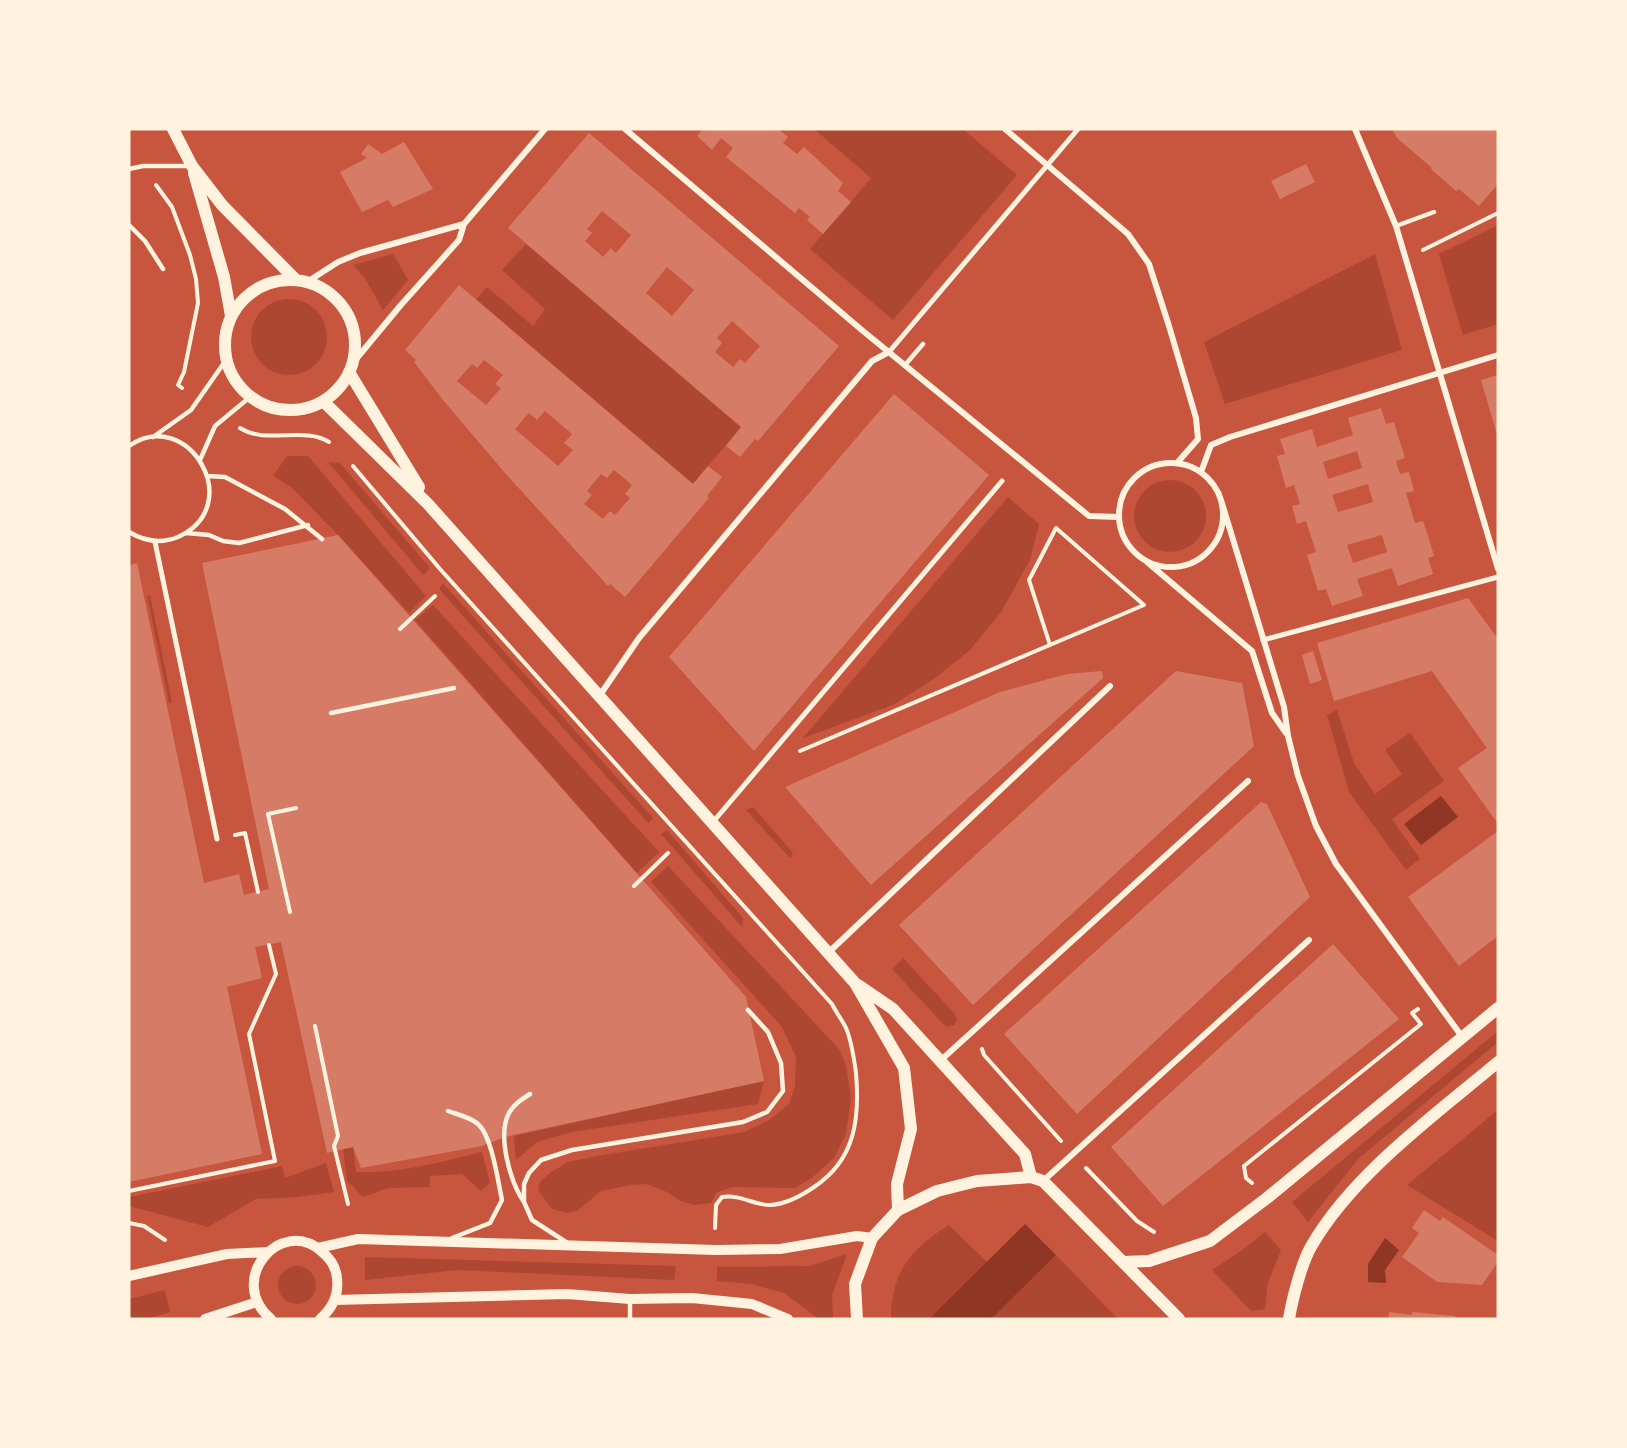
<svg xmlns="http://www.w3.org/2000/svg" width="1627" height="1448" viewBox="0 0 1627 1448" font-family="'PT Sans',sans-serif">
<rect width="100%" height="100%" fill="#c8553d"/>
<!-- green -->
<path fill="#ae4732" d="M 814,129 L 963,129 L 1017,175 L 893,320 L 810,249 L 871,178 Z
M 1498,225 L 1498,324 L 1463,335 L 1439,254 Z
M 526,244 L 741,427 L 693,484 L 476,300 L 487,287 L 533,326 L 545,309 L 502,270 Z
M 393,254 L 408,280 L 383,310 L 364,277 L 353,265 Z
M 1375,254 L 1402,350 L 1225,404 L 1204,342 Z
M251 337a38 38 0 1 1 76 0a38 38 0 1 1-76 0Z
M 287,456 L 308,456 L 426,596 L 409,613 L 338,535 L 291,487 L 273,476 Z
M 328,462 L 340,463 L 430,568 L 423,575 Z
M1134 516a36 36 0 1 1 72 0a36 36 0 1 1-72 0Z
M 1008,497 L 1039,524 L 1030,560 L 1001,612 L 970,650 L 935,678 L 893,705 L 803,738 Z
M 443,583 L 653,818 L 648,823 L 439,589 Z
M 150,595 L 172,702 L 169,703 L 147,596 Z
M 433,605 L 659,852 L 637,873 L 415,620 Z
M 1337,710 L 1354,763 L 1375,794 L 1402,774 L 1385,750 L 1410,733 L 1444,781 L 1392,819 L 1420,859 L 1406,870 L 1349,792 L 1327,715 Z
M 753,807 L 793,853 L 790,858 L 746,810 Z
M 667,830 L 743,918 L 742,927 L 661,834 Z
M 668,866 L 839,1049 L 846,1065 L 851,1098 L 846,1134 L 834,1158 L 813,1177 L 795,1188 L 732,1187 L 716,1193 L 711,1203 L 694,1205 L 681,1201 L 667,1192 L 646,1184 L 631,1185 L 601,1191 L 577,1211 L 567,1213 L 552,1209 L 538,1190 L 540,1182 L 550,1173 L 568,1162 L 597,1156 L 744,1132 L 769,1120 L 789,1104 L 795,1086 L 796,1057 L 782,1027 L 651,882 Z
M 903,958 L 955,1014 L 957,1020 L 954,1025 L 946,1027 L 892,969 Z
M 1498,1031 L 1498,1042 L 1358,1159 L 1308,1222 L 1292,1202 Z
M 764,1081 L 758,1104 L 572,1132 L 537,1142 L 516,1160 L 514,1136 Z
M 1498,1110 L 1498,1241 L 1407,1185 Z
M 353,1147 L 356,1172 C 399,1174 441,1162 482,1152 L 490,1183 L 481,1191 L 462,1174 L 430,1176 L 430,1187 L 388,1188 L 363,1197 L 347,1181 L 343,1149 Z
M 326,1163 L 334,1192 L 297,1197 L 256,1199 L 208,1227 L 129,1206 L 129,1197 L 282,1166 L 285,1178 Z
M 949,1225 L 987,1262 L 929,1319 L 891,1319 C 891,1272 911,1249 949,1225 Z
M 1265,1232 L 1281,1250 L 1268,1282 L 1265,1309 L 1251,1311 L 1212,1270 L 1241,1251 Z
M 847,1254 L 832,1295 L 833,1319 L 819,1319 L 784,1293 L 751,1284 L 717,1281 L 717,1267 L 809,1266 Z
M 1056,1255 L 1118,1319 L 991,1319 Z
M 365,1257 L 676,1266 L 674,1280 L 458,1270 L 365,1280 Z
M278 1285a19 19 0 1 1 38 0a19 19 0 1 1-38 0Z
M 165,1290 L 170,1312 L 147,1319 L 129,1319 L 129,1299 Z"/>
<!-- water -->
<path fill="#8f3625" d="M 1441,796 L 1458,817 L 1421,845 L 1404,824 Z
M 1025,1224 L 1056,1255 L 991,1319 L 929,1319 Z
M 1385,1238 L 1399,1250 L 1385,1270 L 1386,1283 L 1368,1282 L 1368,1264 Z"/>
<!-- building -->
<path fill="#d67c66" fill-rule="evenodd" d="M 703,129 L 778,129 L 788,137 L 783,143 L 797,154 L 804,147 L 843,183 L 838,191 L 851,202 L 823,234 L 807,220 L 810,217 L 799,208 L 795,213 L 726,157 L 733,148 L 721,138 L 712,150 L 697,136 Z
M 1392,129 L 1498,129 L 1498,184 L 1479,206 L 1459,189 L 1456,191 L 1431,169 L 1432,168 L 1397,138 Z
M 589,133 L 839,346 L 758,441 L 755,439 L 740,457 L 726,446 L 741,427 L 508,228 ZM 602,211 L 631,235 L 616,253 L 611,248 L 603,257 L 585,241 L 592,233 L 587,229 ZM 667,267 L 694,290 L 672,316 L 646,293 ZM 732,321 L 760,346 L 745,363 L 740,359 L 733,367 L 715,352 L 722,343 L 717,338 Z
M 404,142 L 433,189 L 393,207 L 388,200 L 362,212 L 340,172 L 367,158 L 361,154 L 368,144 L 382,154 Z
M 1306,164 L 1315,182 L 1280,199 L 1271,181 Z
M 459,285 L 693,484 L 708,466 L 722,477 L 707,496 L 709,498 L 625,597 L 610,584 L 608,586 L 505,473 L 443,400 L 414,362 L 416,360 L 405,350 ZM 484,360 L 503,375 L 495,384 L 501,388 L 486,405 L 457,381 L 472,364 L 477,368 ZM 545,411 L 572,434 L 564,443 L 573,450 L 558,466 L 515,429 L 529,413 L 537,420 ZM 614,470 L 632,485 L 625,494 L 630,498 L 615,515 L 610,511 L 603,519 L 584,504 L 592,495 L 587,491 L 601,474 L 607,478 Z
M 1498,375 L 1498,435 L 1497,435 L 1481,380 Z
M 894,394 L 989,475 L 754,751 L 669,657 Z
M 1381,408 L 1386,424 L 1394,422 L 1399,439 L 1405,458 L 1396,461 L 1400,474 L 1409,472 L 1414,491 L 1406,493 L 1415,523 L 1423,521 L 1429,539 L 1434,556 L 1428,558 L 1433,574 L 1398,586 L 1392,568 L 1357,579 L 1363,596 L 1332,606 L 1326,589 L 1318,591 L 1307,555 L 1316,552 L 1306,521 L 1297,524 L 1292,506 L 1300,504 L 1294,485 L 1286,488 L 1277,456 L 1285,454 L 1280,439 L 1312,429 L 1317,447 L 1353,435 L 1348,418 ZM 1357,451 L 1362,468 L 1328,479 L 1323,462 ZM 1368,484 L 1373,502 L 1338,512 L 1332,495 ZM 1382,535 L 1387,552 L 1353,563 L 1347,545 Z
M 338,535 L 746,997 L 764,1081 L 505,1137 L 482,1146 L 361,1168 L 353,1147 L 327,1153 L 281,942 L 255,947 L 262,978 L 227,987 L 262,1154 L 129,1182 L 129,565 L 137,563 L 204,883 L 239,874 L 244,895 L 269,889 L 202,563 Z
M 1468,598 L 1498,639 L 1498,824 L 1458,768 L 1487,748 L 1432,671 L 1334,701 L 1317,643 Z
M 1313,651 L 1322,680 L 1310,684 L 1302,655 Z
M 1102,671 L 1103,678 L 871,885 L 785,787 L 1000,692 L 1067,674 Z
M 1176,671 L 1242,683 L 1254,746 L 973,1005 L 899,925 Z
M 1261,802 L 1267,804 L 1310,897 L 1077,1114 L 1004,1034 Z
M 1498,831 L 1498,936 L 1459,966 L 1408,897 Z
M 1333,944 L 1399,1019 L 1163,1206 L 1111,1147 Z
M 1424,1210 L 1440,1221 L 1443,1217 L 1498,1255 L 1498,1262 L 1482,1285 L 1437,1282 L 1402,1257 L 1419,1233 L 1412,1228 Z
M 1389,1312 L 1412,1315 L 1412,1312 L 1455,1316 L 1456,1319 L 1388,1319 Z"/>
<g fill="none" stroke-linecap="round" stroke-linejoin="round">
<!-- path -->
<path stroke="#fff3e0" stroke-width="4" d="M 156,185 L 172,207 L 190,255 L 196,279 L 198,303 L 184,372 L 178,385 L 182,388
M 1423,250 L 1498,213
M 240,428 C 267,445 304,426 329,442
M 353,466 L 440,569 L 832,1004 C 836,1012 842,1020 846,1028 C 852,1042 854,1059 856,1073 C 860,1119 855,1160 814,1187 C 801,1196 786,1204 771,1205 C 755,1206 741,1194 722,1197 L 716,1205 L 715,1228
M 400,629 L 435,596
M 800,751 L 1144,605 L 1056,528 L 1029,580 L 1050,645
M 235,835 L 245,833 L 258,892
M 634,886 L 668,853
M 290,912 L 268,814 L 296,808
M 315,1026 L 338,1136 L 334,1146 L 348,1204
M 982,1049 L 984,1055 L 1061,1141
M 1086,1168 L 1137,1221 L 1154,1232
M 1252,1183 L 1246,1178 L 1244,1166 L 1421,1024 L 1412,1013 L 1418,1009
M 129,1191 L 275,1161 L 249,1034 L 276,974 L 269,945
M 129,1223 L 144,1226 L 165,1240"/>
<!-- service -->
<path stroke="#fff3e0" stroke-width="4.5" d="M 129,169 L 143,166 L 189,166
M 129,225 L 145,241 L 163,269
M 1396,226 L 1434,212
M 905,365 L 923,344
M 153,437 L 191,410 L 226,360
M 129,446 C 187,405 248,505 178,537 C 161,544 144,541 129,532
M 200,460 L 215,426 L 250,397
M 208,476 L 225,477 L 285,509 L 322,539
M 186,533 L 209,535 L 223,541 L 239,543 L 308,525
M 331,713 L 454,688
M 448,1111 C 459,1115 470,1117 478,1124 C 492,1136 498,1182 502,1200 L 490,1223 L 452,1238
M 524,1202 C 510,1182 497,1135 509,1113 C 514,1104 522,1099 530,1094
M 566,1242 L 532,1220 L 524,1202 L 524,1184 L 529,1173 L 541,1160 L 572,1150 L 743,1122 L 767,1112 L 783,1091 L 781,1063 L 768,1032 L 748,1010
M 630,1319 L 630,1301"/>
<!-- pedestrian -->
<path stroke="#fff3e0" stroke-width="5" d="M 889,352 L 1078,129
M 155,542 L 217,839
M 1263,640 L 1498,577
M 713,822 L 1002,481"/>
<!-- minor -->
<path stroke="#fff3e0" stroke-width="6" d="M 625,129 L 863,331 L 1089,516 L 1119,517
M 1005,129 L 1128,234 L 1149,264 L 1169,326 L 1196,418 L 1198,439 L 1177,463
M 1355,129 L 1396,226 L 1498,569
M 307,282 L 338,262 L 360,253 L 464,224
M 352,364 L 400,306 L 459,240 L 464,224 L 545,129
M1119 515a52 52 0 1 1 104 0a52 52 0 1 1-104 0Z
M 1201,472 L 1211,445 L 1230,437 L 1498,355
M 1221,500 L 1284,707 L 1288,736 L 1298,776 L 1316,826 L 1336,864 L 1463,1038
M 1147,562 L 1252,651 L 1272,713 L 1286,733
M 600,695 L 639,638 L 872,361 L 889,352
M 828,953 L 1110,686
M 940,1061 L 1248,781
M 1043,1181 L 1309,940"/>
<!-- tertiary -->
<path stroke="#fff3e0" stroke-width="10" d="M 318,1248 L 358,1239 L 716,1250 L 780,1249 L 857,1236 L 872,1238
M 129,1276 L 227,1254 L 267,1252
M 335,1300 L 567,1294 L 630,1299 L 692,1298 L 752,1304 L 788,1319
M 205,1319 L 257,1302
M 271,1319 C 225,1280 281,1216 321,1251 C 330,1258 336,1267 337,1278 C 339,1295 333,1308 320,1319"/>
<!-- secondary -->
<path stroke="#fff3e0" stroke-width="12" d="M 173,129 L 192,166 L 222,205 L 296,280
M 194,173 L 224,277 L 231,316
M225 345a65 65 0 1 1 130 0a65 65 0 1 1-130 0Z
M 349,372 L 419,487
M 323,401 L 428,504 L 855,983 L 904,1068 L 911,1129 L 897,1184 L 898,1210
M 858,985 L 893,1009 L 1025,1154 L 1031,1177
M 1123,1262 L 1149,1261 L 1210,1241 L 1267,1198 L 1498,1008
M 857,1319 L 855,1284 L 872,1238 L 898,1210 L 937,1191 L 977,1181 L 1031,1177 L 1043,1181 L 1179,1319
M 1289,1319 C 1292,1300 1302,1261 1312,1245 C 1353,1174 1436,1114 1498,1062"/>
</g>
<!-- border -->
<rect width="1627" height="1448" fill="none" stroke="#fff3e0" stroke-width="261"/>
</svg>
